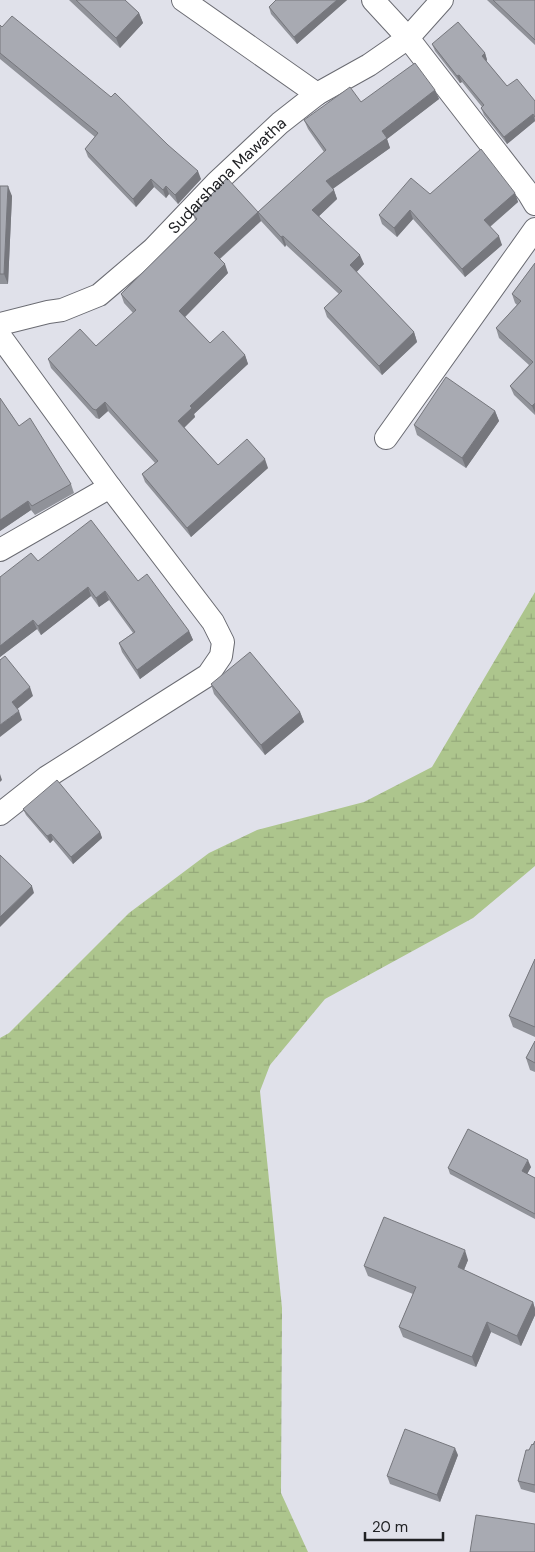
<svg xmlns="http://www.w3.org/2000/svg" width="535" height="1552" viewBox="0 0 535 1552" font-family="'DM Sans',sans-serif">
<defs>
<pattern id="wetland-marsh" width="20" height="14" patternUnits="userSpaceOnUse" patternTransform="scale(1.25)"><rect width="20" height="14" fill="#adc58d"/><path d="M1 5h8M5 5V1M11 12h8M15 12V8" fill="none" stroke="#95a97a"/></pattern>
</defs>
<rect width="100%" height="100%" fill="#e0e1ea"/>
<!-- wetland -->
<path fill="url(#wetland-marsh)" d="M 535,592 L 535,866 L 473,918 L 325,999 L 270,1065 L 260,1091 L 282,1308 L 281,1493 L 308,1552 L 0,1552 L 0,1038 L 9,1033 L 129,913 L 209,853 L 257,830 L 364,802 L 432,767 Z"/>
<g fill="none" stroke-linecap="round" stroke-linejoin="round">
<defs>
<g id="street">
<path d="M 183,0 L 317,94"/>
<path d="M 373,0 L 408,38 L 529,194 L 535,204"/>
<path id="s1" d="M 0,324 L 48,312 L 62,310 L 99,295 L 153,249 L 216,183 L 280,123 L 317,94 L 369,65 L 408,38 L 442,0"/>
<path d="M 0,336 L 110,487 L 213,622 L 223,642 L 221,656 L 208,675 L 47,777 L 0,814"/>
<path d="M 386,438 L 535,229"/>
<path d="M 0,550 L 110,487"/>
</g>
</defs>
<!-- street casing -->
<use href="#street" stroke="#6a6b72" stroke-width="24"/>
<!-- street -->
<use href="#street" stroke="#fff" stroke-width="22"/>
</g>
<!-- wall -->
<path fill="#909299" d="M 69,0 L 125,0 L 139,13 L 143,23 L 120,48 Z
M 347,0 L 297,44 L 271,14 L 269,7 Z
M 487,0 L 535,0 L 535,45 Z
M 0,25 L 201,179 L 178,204 L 169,194 L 166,198 L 154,187 L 136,207 L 88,157 L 85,149 L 95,137 L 0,59 Z
M 432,44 L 485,53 L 487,60 L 486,61 L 507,86 L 535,101 L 535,121 L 507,144 L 484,115 L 481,108 L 482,107 L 462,82 L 460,83 L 435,51 Z
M 435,90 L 439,99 L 387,139 L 390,148 L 333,188 L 337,199 L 319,216 L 364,264 L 356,272 L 414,332 L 417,342 L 382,375 L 327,317 L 324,308 L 339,294 L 286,245 L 285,247 L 261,221 L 220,259 L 228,273 L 185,317 L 210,343 L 245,355 L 248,364 L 194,414 L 195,417 L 184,427 L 218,465 L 268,468 L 191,537 L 145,482 L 142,474 L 155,463 L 108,411 L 99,419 L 96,418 L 51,368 L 48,359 L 96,346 L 133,313 L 124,303 L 121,294 L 195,220 L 193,214 L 258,212 L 324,152 L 308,129 L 304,120 L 361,102 Z
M 0,186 L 12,196 L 8,284 L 0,284 Z
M 515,193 L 518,202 L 490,227 L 502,245 L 465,277 L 413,219 L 397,237 L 382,224 L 379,215 L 430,194 Z
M 535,263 L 535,415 L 514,395 L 510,386 L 529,365 L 499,338 L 496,328 L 517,305 L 515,303 L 512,294 Z
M 0,398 L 19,426 L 71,484 L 74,493 L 35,515 L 31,510 L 0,531 Z
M 495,411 L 499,421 L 466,468 L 417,435 L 414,425 Z
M 38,561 L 138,581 L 189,631 L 193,640 L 140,679 L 122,652 L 119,643 L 133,633 L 109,600 L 99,607 L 91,596 L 41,635 L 37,629 L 0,657 L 0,577 Z
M 211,684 L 300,712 L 304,722 L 265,755 L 214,694 Z
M 23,809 L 100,832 L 102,838 L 73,864 L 53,840 L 50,843 L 26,815 Z
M 535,959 L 535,1037 L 513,1027 L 509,1016 Z
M 535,1041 L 535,1072 L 530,1070 L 526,1058 Z
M 531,1167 L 527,1174 L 535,1178 L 535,1219 L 450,1174 L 448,1168 Z
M 468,1260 L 464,1270 L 533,1302 L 535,1309 L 535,1315 L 521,1346 L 491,1332 L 476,1367 L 403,1337 L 399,1327 L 413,1294 L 368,1276 L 364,1266 Z
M 535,1441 L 535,1493 L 521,1489 L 518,1481 L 529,1450 Z
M 458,1455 L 440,1502 L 390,1484 L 387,1476 Z"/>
<!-- shaded-wall -->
<path fill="#76777d" d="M 337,0 L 347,0 L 297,44 L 294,37 Z
M 139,13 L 143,23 L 120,48 L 116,38 Z
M 485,53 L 487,60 L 485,63 L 482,56 Z
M 459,75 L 462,82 L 460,83 L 457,76 Z
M 435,90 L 439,99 L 387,139 L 390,148 L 330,191 L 326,181 L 382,131 Z
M 533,114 L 535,121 L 507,144 L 504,137 Z
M 198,171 L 201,179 L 178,204 L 175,195 Z
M 151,179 L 154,187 L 136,207 L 133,199 Z
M 8,186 L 12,196 L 8,284 L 4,274 Z
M 166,186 L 169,194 L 166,198 L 163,190 Z
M 334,190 L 337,199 L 316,219 L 312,210 Z
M 515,193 L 518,202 L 487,229 L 484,220 Z
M 410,210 L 413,219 L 397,237 L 394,228 Z
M 258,212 L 261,221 L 217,261 L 214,253 Z
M 283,236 L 286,245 L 285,247 L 281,237 Z
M 499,236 L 502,245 L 465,277 L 462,269 Z
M 360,255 L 364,264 L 354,275 L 350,265 Z
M 225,264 L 228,273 L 182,320 L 179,311 Z
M 414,332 L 417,342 L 382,375 L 379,366 Z
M 245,355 L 248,364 L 194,414 L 195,417 L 182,430 L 178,421 L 190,406 Z
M 105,402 L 108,411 L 99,419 L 96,410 Z
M 535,403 L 535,413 L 532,406 Z
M 495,411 L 499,421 L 466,468 L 462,458 Z
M 265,459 L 268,468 L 191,537 L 187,528 Z
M 28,501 L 31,510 L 0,531 L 0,520 Z
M 88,587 L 91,596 L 41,635 L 38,626 Z
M 105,591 L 109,600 L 99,607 L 96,598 Z
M 33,620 L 37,629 L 0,657 L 0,646 Z
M 189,631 L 193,640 L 140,679 L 137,670 Z
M 30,687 L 33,696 L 15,711 L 12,702 Z
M 19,711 L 22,720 L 0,737 L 0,725 Z
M 300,712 L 304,722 L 265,755 L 261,745 Z
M 0,774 L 2,780 L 0,782 Z
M 100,832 L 102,838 L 73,864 L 71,857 Z
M 51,834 L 53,840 L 50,843 L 47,836 Z
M 32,886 L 34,893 L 0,927 L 0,917 Z
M 528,1160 L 531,1167 L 525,1178 L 522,1171 Z
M 465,1250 L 468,1260 L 461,1277 L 458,1267 Z
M 533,1302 L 535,1309 L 535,1315 L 521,1346 L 517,1336 Z
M 487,1322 L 491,1332 L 476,1367 L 472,1357 Z
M 455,1448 L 458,1455 L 440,1502 L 437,1495 Z"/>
<!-- building -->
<path fill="#a8aab2" stroke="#76777d" d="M 76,0 L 125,0 L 139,13 L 116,38 Z
M 276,0 L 337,0 L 294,37 L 269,7 Z
M 493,0 L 535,0 L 535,40 Z
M 12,16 L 111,97 L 115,93 L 168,145 L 198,171 L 175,195 L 166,186 L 163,190 L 151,179 L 133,199 L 85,149 L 98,133 L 0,53 L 0,25 L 2,27 Z
M 458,22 L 485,53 L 482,56 L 507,86 L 517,79 L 535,101 L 535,117 L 533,114 L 504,137 L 481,108 L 484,105 L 459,75 L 457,76 L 432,44 Z
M 415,63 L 435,90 L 382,131 L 387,138 L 326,181 L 334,190 L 312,210 L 360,255 L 350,265 L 414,332 L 379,366 L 324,308 L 342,291 L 283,236 L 281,237 L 258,212 L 326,150 L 304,120 L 350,87 L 361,102 Z
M 481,149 L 515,193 L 484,220 L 499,236 L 462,269 L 410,210 L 394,228 L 379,215 L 411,178 L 430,194 Z
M 227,178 L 258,212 L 214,253 L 225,264 L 179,311 L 210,343 L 223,331 L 245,355 L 190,406 L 192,408 L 178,421 L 218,465 L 247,439 L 265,459 L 187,528 L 142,474 L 158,461 L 105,402 L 96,410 L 93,409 L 48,359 L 80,329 L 96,346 L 136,310 L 121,294 L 197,219 L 193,214 Z
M 0,186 L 8,186 L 4,274 L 0,274 Z
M 535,263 L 535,403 L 532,406 L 510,386 L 533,362 L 496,328 L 521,301 L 512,294 Z
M 446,377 L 495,411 L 462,458 L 414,425 Z
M 0,398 L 19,426 L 30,418 L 71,484 L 32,506 L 28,501 L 0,520 Z
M 91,520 L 138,581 L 147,574 L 189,631 L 137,670 L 119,643 L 135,632 L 105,591 L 96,598 L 88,587 L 38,626 L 33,620 L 0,646 L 0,577 L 31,553 L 38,561 Z
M 250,652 L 300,712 L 261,745 L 211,684 Z
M 5,656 L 30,687 L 12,702 L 19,711 L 0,725 L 0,660 Z
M 57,780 L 100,832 L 71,857 L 51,834 L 47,836 L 23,809 Z
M 0,855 L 32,886 L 0,917 Z
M 535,959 L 535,1027 L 509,1016 Z
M 535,1041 L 535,1063 L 526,1058 Z
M 468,1129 L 528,1160 L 522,1171 L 535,1178 L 535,1214 L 448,1168 Z
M 384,1217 L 465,1250 L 458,1267 L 533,1302 L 517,1336 L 487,1322 L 472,1357 L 399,1327 L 416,1287 L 364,1266 Z
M 405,1429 L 455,1448 L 437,1495 L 387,1476 Z
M 535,1441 L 535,1485 L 518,1481 L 526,1450 L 529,1450 L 532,1444 L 533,1445 Z
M 476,1515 L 535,1524 L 535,1552 L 470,1552 Z"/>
<g text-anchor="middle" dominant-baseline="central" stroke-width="4" stroke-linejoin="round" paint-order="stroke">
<!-- street labels -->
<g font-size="16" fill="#202124" stroke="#e0e1ea">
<text stroke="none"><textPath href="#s1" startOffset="279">Sudarshana Mawatha</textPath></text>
</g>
</g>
<!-- scale -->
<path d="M365 1532v8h78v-8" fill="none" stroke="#202124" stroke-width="2.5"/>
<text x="372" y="1532" font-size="15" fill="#202124" stroke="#e0e1ea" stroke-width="4" paint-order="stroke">20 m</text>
</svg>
